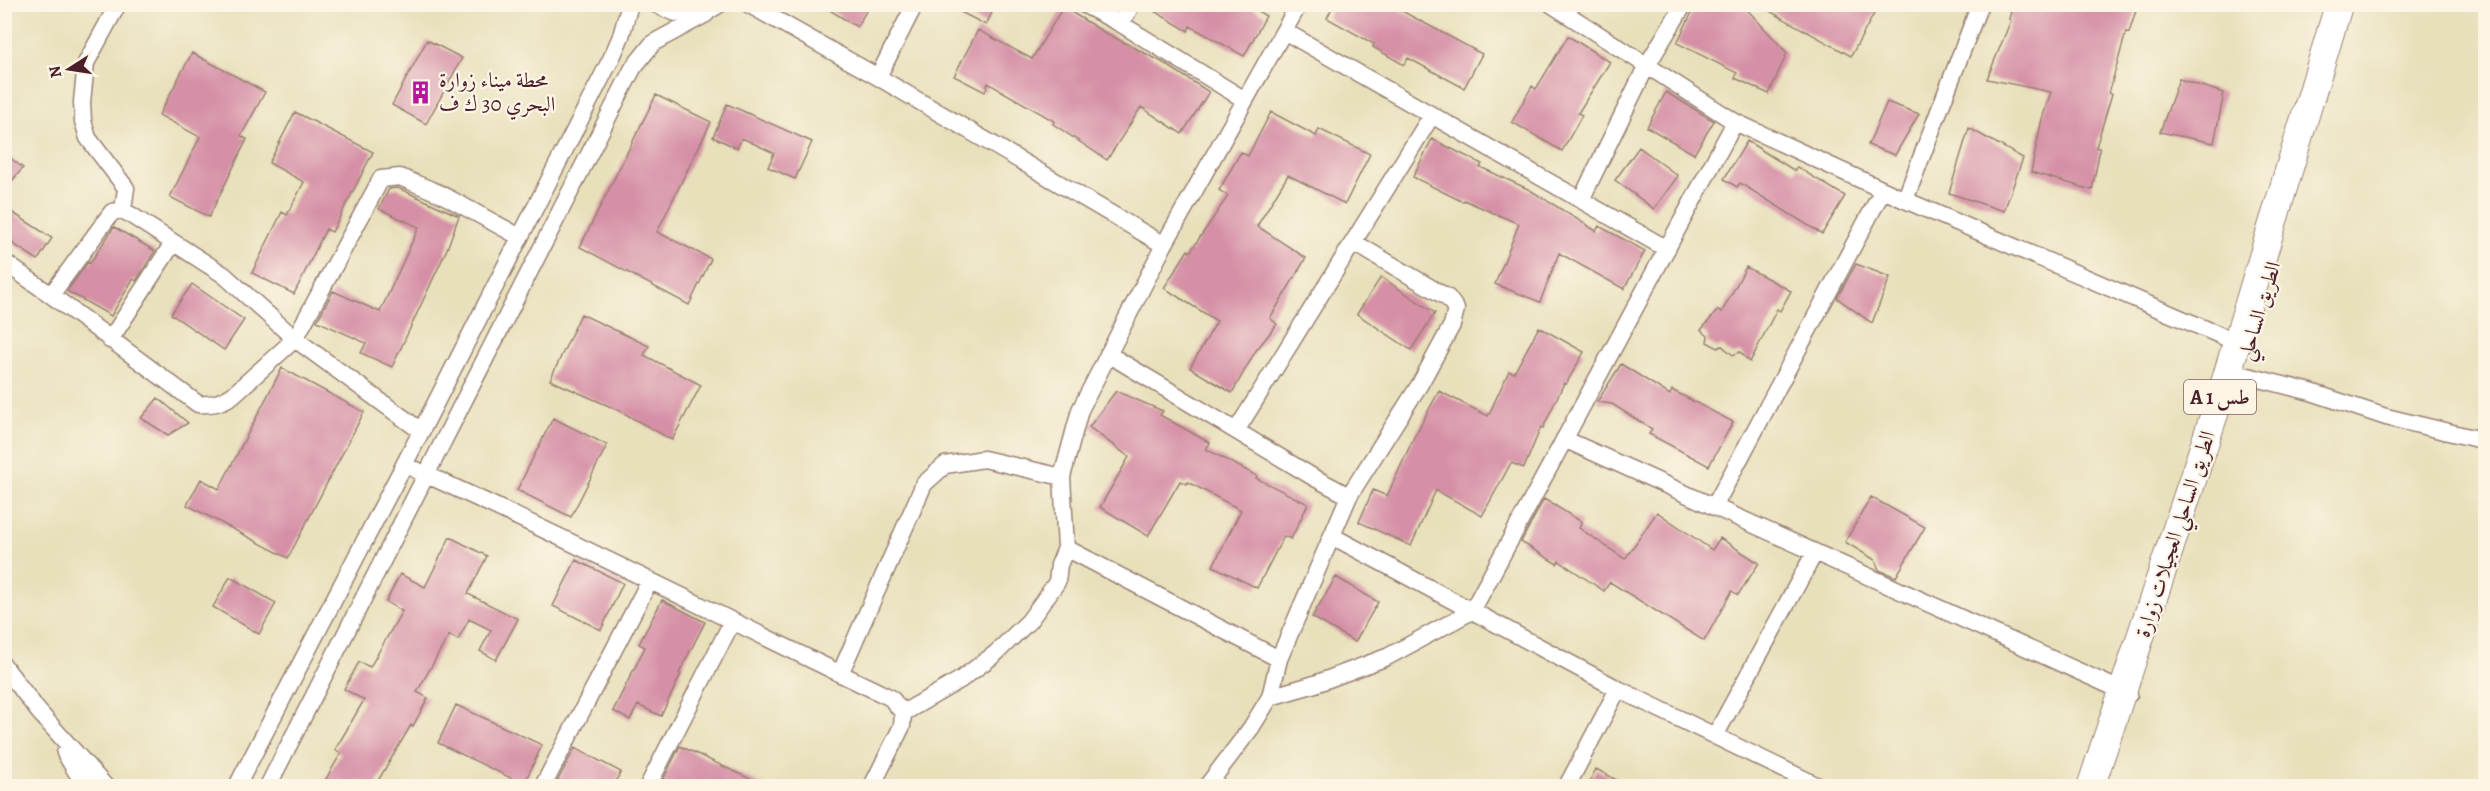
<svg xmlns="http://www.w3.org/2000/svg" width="2490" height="791" viewBox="0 0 2490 791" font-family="Alegreya,Amiri,serif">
<rect width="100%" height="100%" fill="#fcf5e5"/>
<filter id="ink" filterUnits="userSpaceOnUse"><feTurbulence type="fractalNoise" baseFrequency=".0167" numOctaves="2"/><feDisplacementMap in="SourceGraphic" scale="12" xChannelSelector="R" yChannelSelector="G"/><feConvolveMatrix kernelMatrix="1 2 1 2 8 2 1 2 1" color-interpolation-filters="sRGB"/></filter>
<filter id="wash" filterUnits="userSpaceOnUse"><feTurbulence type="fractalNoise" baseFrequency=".008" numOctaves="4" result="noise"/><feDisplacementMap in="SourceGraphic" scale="24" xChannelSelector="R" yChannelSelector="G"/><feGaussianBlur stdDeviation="1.35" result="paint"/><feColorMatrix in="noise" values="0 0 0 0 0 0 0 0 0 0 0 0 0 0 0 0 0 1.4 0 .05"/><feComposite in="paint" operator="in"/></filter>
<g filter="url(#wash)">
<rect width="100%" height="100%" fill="#e8e0bb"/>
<g id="blocks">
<!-- building -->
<path fill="#d58fa6" d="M 820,4 L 870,4 L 857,27 Z
M 945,4 L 996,4 L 986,25 Z
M 1142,4 L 1246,4 L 1266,16 L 1244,56 L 1190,26 L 1188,31 Z
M 1334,4 L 1389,4 L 1482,54 L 1464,88 L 1408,58 L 1404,65 L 1373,47 L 1374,44 L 1327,18 Z
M 1696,4 L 1742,4 L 1787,53 L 1769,94 L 1735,78 L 1737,73 L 1677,43 Z
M 1757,4 L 1865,4 L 1876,10 L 1851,56 Z
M 2013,4 L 2138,4 L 2129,33 L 2126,32 L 2109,93 L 2112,94 L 2096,147 L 2100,149 L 2092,190 L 2031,172 L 2042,119 L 2051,92 L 1987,79 L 2011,20 L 2009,19 Z
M 1063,7 L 1102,31 L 1162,62 L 1209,92 L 1182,134 L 1141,107 L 1107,160 L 1053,124 L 1054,121 L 988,83 L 985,92 L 954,76 L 978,30 L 1032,59 Z
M 1568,36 L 1610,62 L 1578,113 L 1582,115 L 1562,151 L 1512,122 L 1532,86 L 1536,89 Z
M 427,40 L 462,58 L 426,124 L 392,105 Z
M 192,53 L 265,92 L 241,136 L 247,139 L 209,217 L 170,197 L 200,137 L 159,115 Z
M 2179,79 L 2224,93 L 2214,143 L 2160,132 Z
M 1666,92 L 1714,121 L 1694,154 L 1647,127 Z
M 656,95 L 711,122 L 657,232 L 711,259 L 689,305 L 580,247 Z
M 1887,102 L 1919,114 L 1895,155 L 1868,145 Z
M 727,104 L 812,142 L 795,179 L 768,167 L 774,153 L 742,138 L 737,148 L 713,137 Z
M 295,112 L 373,152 L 332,232 L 326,229 L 294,294 L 252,273 L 282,212 L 287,215 L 304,182 L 269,163 Z
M 1271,112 L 1316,136 L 1319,129 L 1370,154 L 1345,204 L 1288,175 L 1257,226 L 1306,258 L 1270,318 L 1277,324 L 1255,352 L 1232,393 L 1190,368 L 1217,321 L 1164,288 L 1188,250 L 1190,252 L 1228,196 L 1219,190 L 1241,152 L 1248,156 Z
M 1969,128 L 2023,158 L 2004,211 L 1949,193 Z
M 1432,139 L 1482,164 L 1480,167 L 1530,190 L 1596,231 L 1599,226 L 1645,251 L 1624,289 L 1559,253 L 1540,302 L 1495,284 L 1519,224 L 1464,200 L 1463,202 L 1413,177 Z
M 1747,141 L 1795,171 L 1797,167 L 1845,196 L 1822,234 L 1740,183 L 1737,187 L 1724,179 Z
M 1639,147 L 1678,176 L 1654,209 L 1615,180 Z
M 4,153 L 23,168 L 4,190 Z
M 398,188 L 459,216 L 447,249 L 392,367 L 361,353 L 366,343 L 317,321 L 333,291 L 380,312 L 419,227 L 379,209 L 389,189 Z
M 4,207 L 52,238 L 38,260 L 4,238 Z
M 114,227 L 155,251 L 136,281 L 133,279 L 111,316 L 67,291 L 88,262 L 90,263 Z
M 1856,264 L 1890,277 L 1872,323 L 1837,298 Z
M 1746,267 L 1791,291 L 1780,311 L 1777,309 L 1750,362 L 1740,352 L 1733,355 L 1722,346 L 1718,348 L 1707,342 L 1708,336 L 1701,330 L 1718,310 L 1722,312 Z
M 1381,277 L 1435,313 L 1411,350 L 1357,314 Z
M 192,284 L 244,320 L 224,350 L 171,314 Z
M 581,314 L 649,346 L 644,355 L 701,385 L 672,440 L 618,410 L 550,380 Z
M 1539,327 L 1584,352 L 1566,384 L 1564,383 L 1543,428 L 1541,427 L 1524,468 L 1511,463 L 1482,516 L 1436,490 L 1411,546 L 1359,522 L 1373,490 L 1387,496 L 1414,437 L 1439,391 L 1488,416 L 1509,371 L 1514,373 Z
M 1621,364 L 1670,395 L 1672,390 L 1733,422 L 1709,466 L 1649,434 L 1652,429 L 1612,404 L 1597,402 Z
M 282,368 L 364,412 L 288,558 L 187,505 L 201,479 L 219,489 Z
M 1116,391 L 1163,411 L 1160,415 L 1210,443 L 1206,449 L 1257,476 L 1256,478 L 1308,504 L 1291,539 L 1284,536 L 1257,588 L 1213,566 L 1241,510 L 1188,482 L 1187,484 L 1180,481 L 1148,536 L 1100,507 L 1129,457 L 1089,427 Z
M 158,398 L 188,423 L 168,435 L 141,418 Z
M 553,418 L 607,445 L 571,517 L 517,490 Z
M 1871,497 L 1925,527 L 1896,577 L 1879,570 L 1875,560 L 1845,542 Z
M 1544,499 L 1582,522 L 1579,528 L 1625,559 L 1657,512 L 1712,550 L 1720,538 L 1759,563 L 1738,595 L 1732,591 L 1704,641 L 1610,582 L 1604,591 L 1559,561 L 1557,564 L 1521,542 Z
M 450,537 L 487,556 L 468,594 L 518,619 L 496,660 L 480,651 L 491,630 L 469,619 L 458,640 L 449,635 L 417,692 L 428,698 L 413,726 L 411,725 L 375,786 L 322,786 L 341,753 L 335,750 L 364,700 L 344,689 L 359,662 L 370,667 L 402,611 L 386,602 L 400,574 L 425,587 Z
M 576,560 L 623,583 L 601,630 L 553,606 Z
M 230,577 L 276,603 L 259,634 L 213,607 Z
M 1336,577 L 1378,602 L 1355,642 L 1312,617 Z
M 662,600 L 705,622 L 679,673 L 681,674 L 661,716 L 638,705 L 630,720 L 613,711 L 645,647 L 639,644 Z
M 456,705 L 542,745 L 525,782 L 519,782 L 438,743 Z
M 680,746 L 765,786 L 660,786 Z
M 575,748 L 621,772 L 613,786 L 567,786 L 557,782 Z
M 1596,769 L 1628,786 L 1587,786 Z"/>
</g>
</g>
<g filter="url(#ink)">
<use href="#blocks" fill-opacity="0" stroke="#998073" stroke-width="1.5"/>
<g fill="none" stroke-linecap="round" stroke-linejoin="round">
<defs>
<path id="minor" d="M 118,4 L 86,63 L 82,102 L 83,121 L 88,138 L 126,188 L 123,210
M 655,4 C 679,17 696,20 720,4
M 748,4 L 878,77 L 1164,245
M 1083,4 L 1121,24 L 1245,100
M 1551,4 L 1735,122 L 1905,200 L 2243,345
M 1121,24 L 1132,4
M 1284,31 L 1667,249
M 878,77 L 915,4
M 1581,200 L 1646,67 L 1684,4
M 1905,200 L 1980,4
M 4,262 L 51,295
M 110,340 L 173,243
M 1108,354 L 1313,477 L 1349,496
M 2240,374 L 2311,392 L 2386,417 L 2486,441
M 421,431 L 295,339 L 224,275 L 123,210 L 112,212 L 51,295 L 198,404 C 212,405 221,403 233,395 L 295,339 L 381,179 L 400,177 L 441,194 L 520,237
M 1236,431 L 1432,115
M 1564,439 L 2129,694
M 416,470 C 577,542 733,623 891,698 L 903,713 L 902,726 L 872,786
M 1714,507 L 1883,190
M 1332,536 L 1618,689
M 1066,548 L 1279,659
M 4,666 L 39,712 L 105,786
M 840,674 L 924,484 L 945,465 L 984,459 L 1062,477
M 1270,697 L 1315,684 L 1387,657 L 1472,611 L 1735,122
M 903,713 L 960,680 L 995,654 L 1029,621 L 1057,582 L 1059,565 L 1066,548 L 1062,477 L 1080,410 L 1164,245 L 1299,4
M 1715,736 L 1815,552
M 65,753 L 85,786
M 237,786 L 404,465 L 612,57 L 621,36 L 630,4
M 268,786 L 633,68 L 653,43 L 706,14
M 543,786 L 650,580
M 648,786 L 732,622
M 1207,786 L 1251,728 L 1270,697 L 1279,659 L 1349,496 L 1420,384 L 1452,325 L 1456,309 L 1448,298 L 1353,242
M 1567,786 L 1618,689 L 1818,786"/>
<path id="trunk" d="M 2091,786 L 2223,388 L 2339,4"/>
</defs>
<!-- minor casing -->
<use href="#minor" stroke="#998073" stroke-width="19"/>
<!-- trunk casing -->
<use href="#trunk" stroke="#998073" stroke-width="29"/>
<!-- minor -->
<use href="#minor" stroke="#fff" stroke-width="16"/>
<!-- trunk -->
<use href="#trunk" stroke="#fff" stroke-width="27"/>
</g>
</g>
<!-- icons -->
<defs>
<symbol id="building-bare" viewBox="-9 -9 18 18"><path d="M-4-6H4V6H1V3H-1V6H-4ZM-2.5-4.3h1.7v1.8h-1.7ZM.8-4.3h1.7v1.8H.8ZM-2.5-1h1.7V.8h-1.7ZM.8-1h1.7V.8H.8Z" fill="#b5179e" stroke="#fcf5e5" stroke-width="2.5" paint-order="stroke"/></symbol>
</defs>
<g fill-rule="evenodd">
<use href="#building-bare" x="404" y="76" width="33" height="33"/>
</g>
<g text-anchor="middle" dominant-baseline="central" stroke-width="4.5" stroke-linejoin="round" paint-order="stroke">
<!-- shield labels -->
<rect fill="#fcf5e5" stroke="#7f5f63" stroke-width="1.5" x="2184" y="380" width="72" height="34" rx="4.5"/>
<g font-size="20" font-weight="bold" fill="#4a1f2b">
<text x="2220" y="397">A 1 طس</text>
</g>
<!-- poi labels -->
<g font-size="21" fill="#4a1f2b" stroke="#fcf5e5" text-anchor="start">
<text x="439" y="80">محطة ميناء زوارة<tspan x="439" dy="24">البحري 30 ك ف</tspan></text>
</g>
<!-- street labels -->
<g font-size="21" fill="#4a1f2b" stroke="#fcf5e5">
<text transform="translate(2259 311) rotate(-73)">الطريق الساحلي</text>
<text transform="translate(2175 534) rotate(-72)">الطريق الساحلي العجيلات زوارة</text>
</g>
</g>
<!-- margin -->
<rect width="2490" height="791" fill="none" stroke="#fcf5e5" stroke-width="24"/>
<!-- north arrow -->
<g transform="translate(69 69) rotate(258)" stroke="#fcf5e5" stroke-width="4.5" paint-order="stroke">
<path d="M0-4.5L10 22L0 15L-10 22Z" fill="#4a1f2b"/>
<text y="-9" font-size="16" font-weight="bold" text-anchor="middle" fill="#4a1f2b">N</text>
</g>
</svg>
